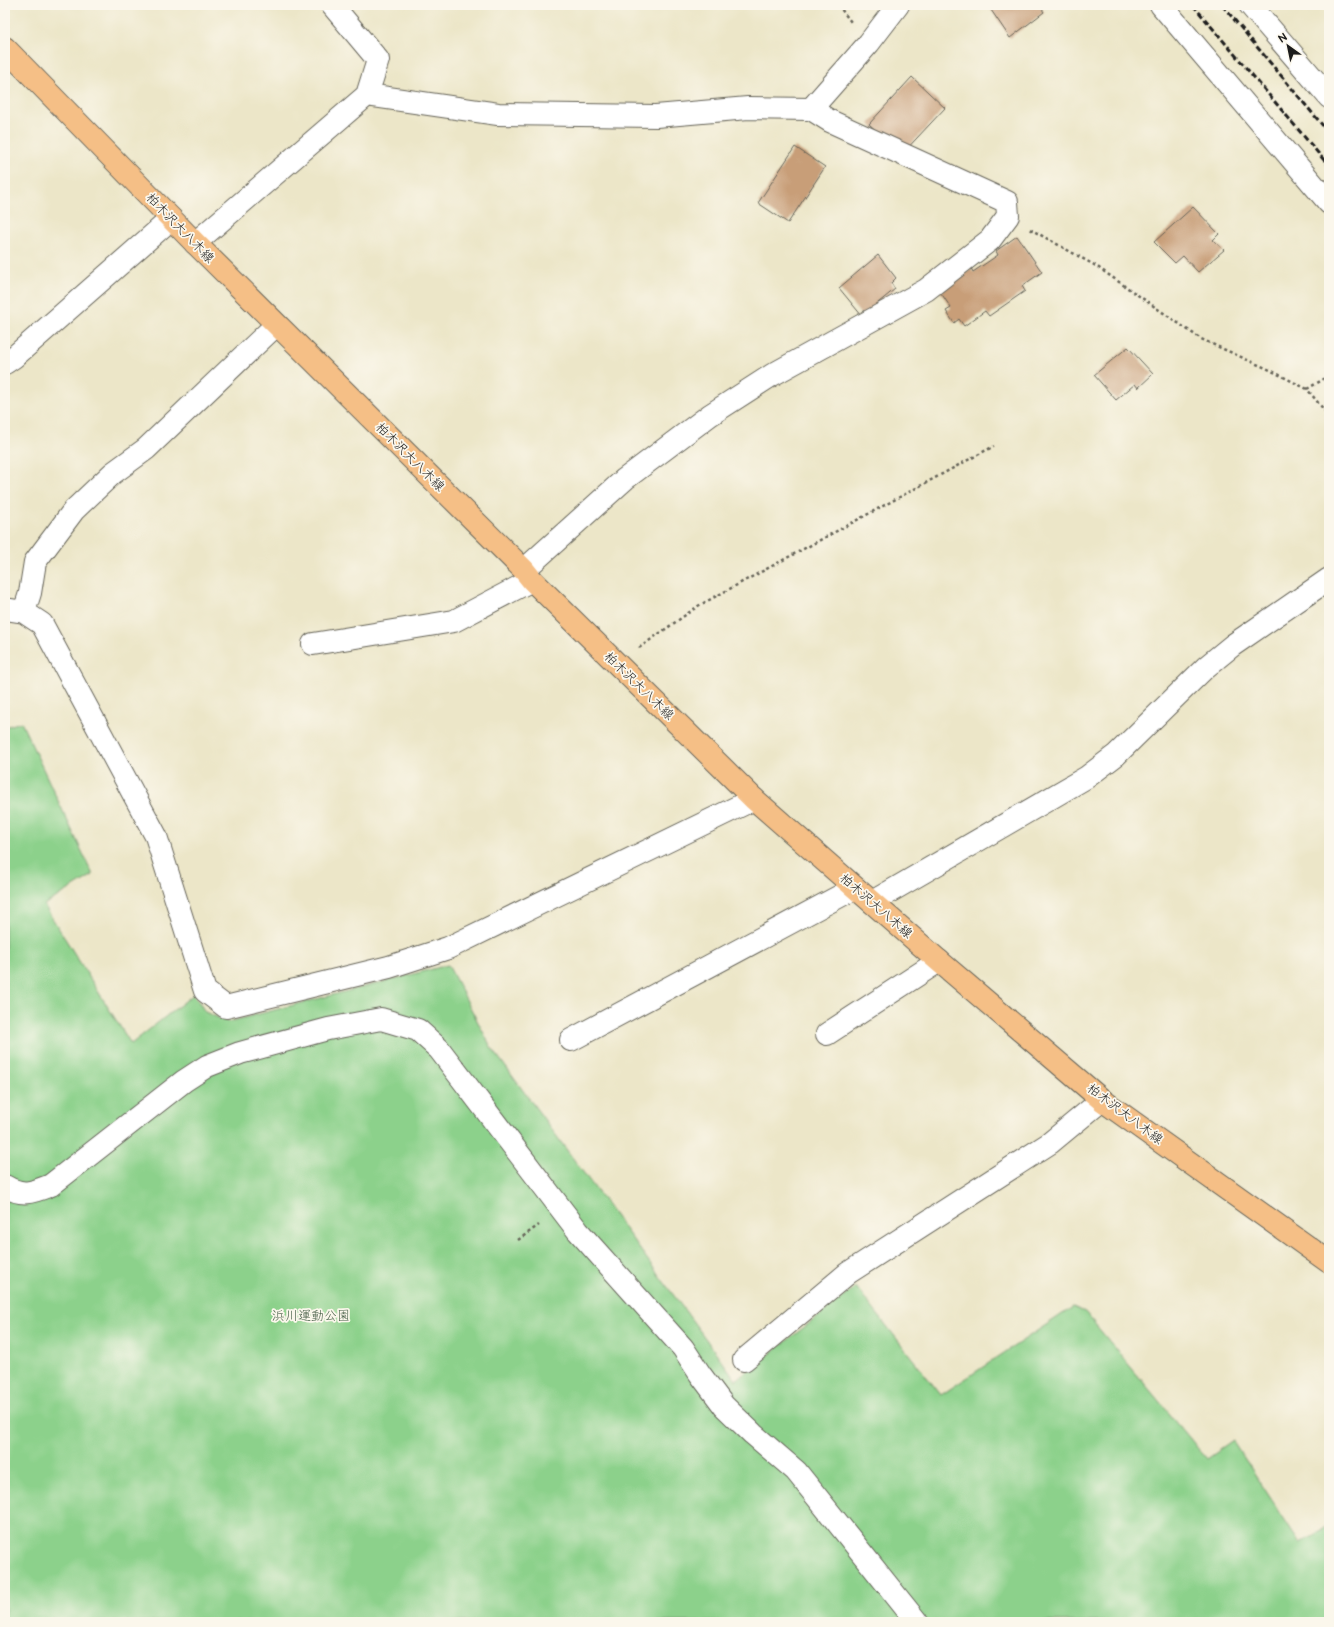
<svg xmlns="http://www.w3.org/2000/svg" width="1334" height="1627" viewBox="0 0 1334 1627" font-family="'Balsamiq Sans','Klee One',sans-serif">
<rect width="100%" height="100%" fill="#fbf7ec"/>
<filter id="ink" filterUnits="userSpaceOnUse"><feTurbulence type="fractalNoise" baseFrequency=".025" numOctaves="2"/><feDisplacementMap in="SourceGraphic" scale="8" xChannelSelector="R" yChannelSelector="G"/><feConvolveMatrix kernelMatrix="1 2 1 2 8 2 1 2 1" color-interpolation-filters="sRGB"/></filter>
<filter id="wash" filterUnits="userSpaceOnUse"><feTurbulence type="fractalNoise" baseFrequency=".012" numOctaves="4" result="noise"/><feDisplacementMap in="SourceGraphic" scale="16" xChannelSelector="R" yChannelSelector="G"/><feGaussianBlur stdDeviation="0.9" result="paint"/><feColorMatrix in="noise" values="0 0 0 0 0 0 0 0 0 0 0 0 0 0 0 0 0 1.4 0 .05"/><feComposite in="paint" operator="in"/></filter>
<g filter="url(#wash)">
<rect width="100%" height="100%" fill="#ece6c8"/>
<!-- green -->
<path fill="#8cd18b" stroke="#547654" d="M 21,722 L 93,875 L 44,905 L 131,1044 L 194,994 L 205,1012 L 228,1022 L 448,965 L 491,1047 L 736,1380 L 856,1287 L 941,1395 L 1073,1307 L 1085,1312 L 1207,1459 L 1233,1441 L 1300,1543 L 1329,1526 L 1329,1622 L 5,1622 L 5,727 Z"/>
<g id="blocks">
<!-- building -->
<path fill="#c89e78" d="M 992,5 L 1039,5 L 1044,12 L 1010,38 L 989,7 Z
M 912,77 L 945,108 L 902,154 L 869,124 Z
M 795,147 L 825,167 L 788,223 L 758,203 Z
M 1193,207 L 1219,234 L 1213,240 L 1224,250 L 1198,272 L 1183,256 L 1175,263 L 1154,242 Z
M 1017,236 L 1042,272 L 1022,286 L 1025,291 L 989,316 L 985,311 L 964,326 L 959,319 L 954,323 L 946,311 L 951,308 L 939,290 L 971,268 L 973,272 L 998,255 L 996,251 Z
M 878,255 L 896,278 L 891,283 L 895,289 L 862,316 L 839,288 Z
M 1128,347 L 1153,374 L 1138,388 L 1135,384 L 1116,400 L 1094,375 Z"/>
</g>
</g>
<g filter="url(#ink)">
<use href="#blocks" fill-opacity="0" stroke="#656358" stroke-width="1"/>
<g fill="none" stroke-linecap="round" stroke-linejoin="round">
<defs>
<path id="minor" d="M 1161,5 L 1329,203
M 1250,5 L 1329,97
M 367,95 L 498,114 L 656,116 L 748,108 L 811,109 L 830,121 L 1007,202 L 1008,216 L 990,240 L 926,290 L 772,375 L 710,415 L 625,479 L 524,570
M 811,109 L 869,43 L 898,5
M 195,243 L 367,95 L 378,60 L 332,5
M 276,325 L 146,449 L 113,473 L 74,510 L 35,562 L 30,593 L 24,612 L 42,624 L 156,836 L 205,991 L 226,1007 L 389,967 L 448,948 L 754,799
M 5,363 L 14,357 L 171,219
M 5,609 L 24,612
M 313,644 L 454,621 L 532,580
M 872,902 L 1087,777 L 1116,755 L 1206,667 L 1233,645 L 1329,579
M 827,1034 L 939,961
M 571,1040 L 855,888
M 5,1186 C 23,1197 33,1192 51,1185 L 184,1081 L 207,1066 L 240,1053 L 328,1029 L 381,1019 L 418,1030 L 439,1049 L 578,1231 L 683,1348 L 700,1374 L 724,1406 L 753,1434 L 796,1471 L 917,1622
M 744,1360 L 848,1273 L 1050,1143 L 1102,1100"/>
<path id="major" d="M 5,48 L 195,243 L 524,570 L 532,580 L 754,799 L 939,961 L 1102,1100 L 1329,1262"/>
</defs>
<!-- minor casing -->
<use href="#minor" stroke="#656358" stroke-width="24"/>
<!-- major casing -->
<use href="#major" stroke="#656358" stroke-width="24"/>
<!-- path -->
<path stroke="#656358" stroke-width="2.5" stroke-dasharray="3 3" stroke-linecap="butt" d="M 838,5 L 851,22
M 1030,229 L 1096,266 L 1201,339 L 1270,370 L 1307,389 L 1329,416
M 1307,389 L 1329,376
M 639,648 L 698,606 L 994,446
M 518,1240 L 539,1225"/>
<!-- minor -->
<use href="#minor" stroke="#fff" stroke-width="22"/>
<!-- major -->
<use href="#major" stroke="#f5bf86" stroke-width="22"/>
<!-- rail -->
<path stroke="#1c1c1c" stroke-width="3" stroke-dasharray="6 3" stroke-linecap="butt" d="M 1193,5 L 1329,166
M 1222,5 L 1329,133"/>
</g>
</g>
<g text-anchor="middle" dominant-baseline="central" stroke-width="3.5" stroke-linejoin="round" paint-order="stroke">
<!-- street labels -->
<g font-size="13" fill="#1c1c1c" stroke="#fbf7ec">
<text transform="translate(180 228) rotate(46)">柏木沢大八木線</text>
<text transform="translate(410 457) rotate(45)">柏木沢大八木線</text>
<text transform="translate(639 686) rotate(44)">柏木沢大八木線</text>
<text transform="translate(876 906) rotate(41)">柏木沢大八木線</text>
<text transform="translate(1125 1114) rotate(37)">柏木沢大八木線</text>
</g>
<!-- park labels -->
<g font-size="13" fill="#435b43" stroke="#fbf7ec">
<text x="311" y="1316">浜川運動公園</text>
</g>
</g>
<!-- margin -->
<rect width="1334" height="1627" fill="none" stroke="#fbf7ec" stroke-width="20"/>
<!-- north arrow -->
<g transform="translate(1288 46) rotate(327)" stroke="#fbf7ec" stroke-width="3" paint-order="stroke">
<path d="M0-3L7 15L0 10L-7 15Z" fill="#1c1c1c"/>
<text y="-6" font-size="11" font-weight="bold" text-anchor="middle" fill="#1c1c1c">N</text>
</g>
</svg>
